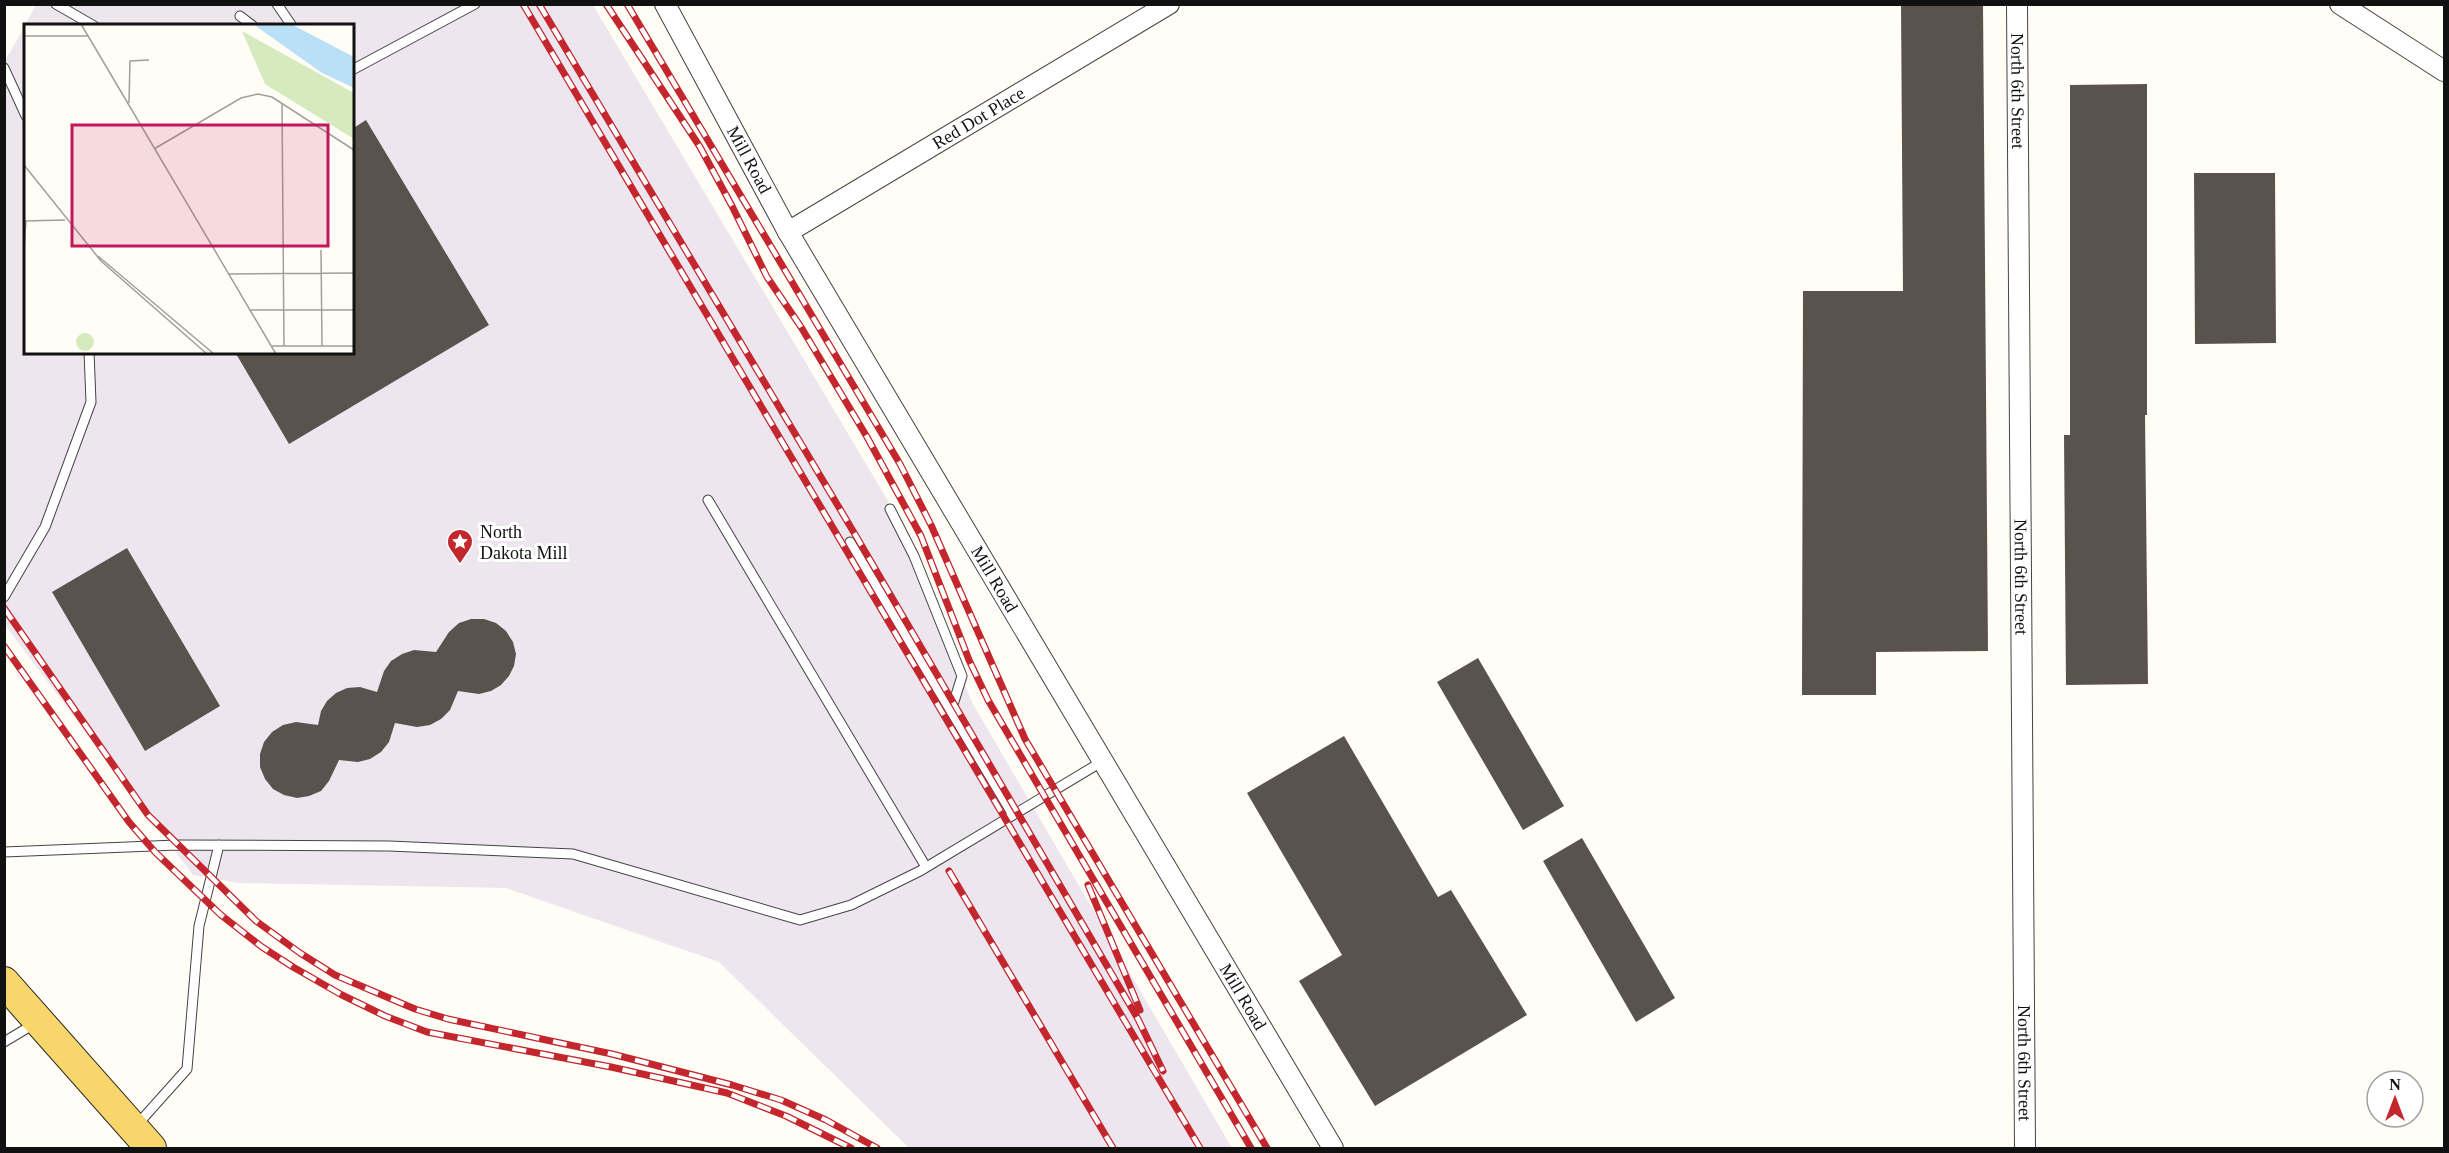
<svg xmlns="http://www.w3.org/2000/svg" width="2449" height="1153" viewBox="0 0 2449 1153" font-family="Georgia,serif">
<rect width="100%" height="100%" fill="#fffdf5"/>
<!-- industrial -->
<path fill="#eee6ef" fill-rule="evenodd" d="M 39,4 L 593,5 L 891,506 L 973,704 L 1232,1148 L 909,1148 L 719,962 L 506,888 L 239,883 L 193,875 L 5,625 L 4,63 L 35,7 ZM 26,26 L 352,26 L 352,352 L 26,352 Z"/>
<!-- building -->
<path fill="#5a524d" d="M 1901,4 L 1983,4 L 1988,651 L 1876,652 L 1876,695 L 1802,695 L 1803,291 L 1903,291 Z
M 2147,84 L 2147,415 L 2145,415 L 2148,684 L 2066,685 L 2064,435 L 2070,435 L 2070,85 Z
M 366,120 L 489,325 L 289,444 L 235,352 L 352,352 L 352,129 Z
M 2194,173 L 2275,173 L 2276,343 L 2195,344 Z
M 127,548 L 220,706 L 145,751 L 52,592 Z
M 471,619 L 484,619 L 496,623 L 506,631 L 513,642 L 516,654 L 514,666 L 509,676 L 501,685 L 491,691 L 479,694 L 458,691 L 450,710 L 441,719 L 430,725 L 417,727 L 395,723 L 389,742 L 381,752 L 370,759 L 358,762 L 339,760 L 329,781 L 321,791 L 309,796 L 297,798 L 284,795 L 273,789 L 265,779 L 260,767 L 260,754 L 264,742 L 272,732 L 283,725 L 296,722 L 318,725 L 321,711 L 327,701 L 336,693 L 347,688 L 360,687 L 377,692 L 384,671 L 391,661 L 402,654 L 414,650 L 436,652 L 449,632 L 459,623 Z
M 1478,658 L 1564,806 L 1523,830 L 1437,682 Z
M 1344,736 L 1438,897 L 1451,890 L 1527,1015 L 1375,1106 L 1299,981 L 1342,955 L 1247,793 Z
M 1582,838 L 1675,998 L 1636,1022 L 1543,861 Z"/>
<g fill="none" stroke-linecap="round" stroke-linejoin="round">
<defs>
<path id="lane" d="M 56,4 L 94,26
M 277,4 L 292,26
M 240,16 L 253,26
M 4,68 L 26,116
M 352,70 L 475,4
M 708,500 L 926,867
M 890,509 L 914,556 L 962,676 L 951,711
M 850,542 L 1013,815
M 4,597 L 45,527 L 91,402 L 89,352
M 4,852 L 177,845 L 389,846 L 573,854 L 800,920 L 851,905 L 920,871 L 1103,761
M 4,1042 L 34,1024
M 136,1126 L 187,1069 L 199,926 L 219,845"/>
<g id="street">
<path id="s1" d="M 665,4 L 788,232 L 1333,1148"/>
<path id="s2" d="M 2017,4 L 2025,1148"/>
<path d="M 2340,4 L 2444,71"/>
<path id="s3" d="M 788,232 L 1169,4"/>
</g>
<path id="primary" d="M 4,982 L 151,1148"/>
</defs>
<!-- lane casing -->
<use href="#lane" stroke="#444" stroke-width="11"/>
<!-- street casing -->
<use href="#street" stroke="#444" stroke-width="22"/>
<!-- primary casing -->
<use href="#primary" stroke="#222" stroke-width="32"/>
<!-- lane -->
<use href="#lane" stroke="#fff" stroke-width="9"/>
<!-- street -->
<use href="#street" stroke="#fff" stroke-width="20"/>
<!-- primary -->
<use href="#primary" stroke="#f9d66b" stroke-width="30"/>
<defs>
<path id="rail" d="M 523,4 L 1200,1148
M 539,4 L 856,536 L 1138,1019 L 1163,1071
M 606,4 L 700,147 L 732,206 L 767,277 L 801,327 L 867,437 L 921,536 L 969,660 L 988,700 L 1251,1148
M 627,4 L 900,464 L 931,525 L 1025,739 L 1267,1148
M 4,608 L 148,815 L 256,921 L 300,953 L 335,975 L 415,1009 L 448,1019 L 612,1054 L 732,1085 L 781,1100 L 826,1120 L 877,1148
M 4,646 L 129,822 L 155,852 L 221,915 L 262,947 L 293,967 L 342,995 L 385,1016 L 427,1032 L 611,1067 L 727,1093 L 786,1116 L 851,1148
M 949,871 L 1113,1148
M 1088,885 L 1140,1010"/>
</defs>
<!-- rail casing -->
<use href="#rail" stroke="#c4262e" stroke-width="7"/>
<!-- rail -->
<use href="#rail" stroke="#fff" stroke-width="4.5" stroke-dasharray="14" stroke-linecap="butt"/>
</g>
<!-- icons -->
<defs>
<symbol id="sight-pin" viewBox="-11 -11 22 30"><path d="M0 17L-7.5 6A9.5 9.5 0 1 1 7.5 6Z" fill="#c4262e" stroke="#fff"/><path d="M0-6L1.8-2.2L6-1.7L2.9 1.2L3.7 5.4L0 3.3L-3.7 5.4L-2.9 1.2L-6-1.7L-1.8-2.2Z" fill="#fff"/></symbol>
</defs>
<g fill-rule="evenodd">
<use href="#sight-pin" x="445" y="527" width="30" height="40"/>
</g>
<g text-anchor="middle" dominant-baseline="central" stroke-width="6" stroke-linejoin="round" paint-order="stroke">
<!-- street labels -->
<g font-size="18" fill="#111" stroke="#fff">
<text stroke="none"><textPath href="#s2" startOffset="87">North 6th Street</textPath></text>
<text stroke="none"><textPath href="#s3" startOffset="222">Red Dot Place</textPath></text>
<text stroke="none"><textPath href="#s1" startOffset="177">Mill Road</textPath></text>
<text stroke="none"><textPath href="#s2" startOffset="573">North 6th Street</textPath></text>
<text stroke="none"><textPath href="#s1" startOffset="663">Mill Road</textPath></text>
<text stroke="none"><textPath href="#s1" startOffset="1149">Mill Road</textPath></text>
<text stroke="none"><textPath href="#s2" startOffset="1059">North 6th Street</textPath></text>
</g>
<!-- poi labels -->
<g font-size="18" fill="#111" stroke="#fff" text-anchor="start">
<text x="480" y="532">North<tspan x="480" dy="21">Dakota Mill</tspan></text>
</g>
</g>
<!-- overview -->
<g transform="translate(24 24)">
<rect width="330" height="330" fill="#fffdf5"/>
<path d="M 218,7 L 330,69 L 330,115 L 241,60 ZM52 318a9 9 0 1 1 18 0a9 9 0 1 1-18 0Z" fill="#d5ebbd"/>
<path d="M 229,0 L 267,0 L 330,33 L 330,64 L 298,49 Z" fill="#b9e0f7"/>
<path fill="none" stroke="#a09f9a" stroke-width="1.5" d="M 57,0 L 252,330M 0,12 L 64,12M 105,79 L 106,37 L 125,36M 258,80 L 260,322M 130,125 L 217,74 L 234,70 L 248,73 L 330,126M 0,141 L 77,237 L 183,330M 0,197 L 41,196M 0,225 L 2,197M 297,226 L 298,322M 74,232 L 190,330M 204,250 L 330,249M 225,286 L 330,286M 248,322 L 330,322"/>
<path fill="#c2185b" fill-opacity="0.15" stroke="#c2185b" stroke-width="3" d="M 48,101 L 304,101 L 304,222 L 48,222 Z"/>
<rect width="330" height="330" fill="none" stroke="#111" stroke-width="3"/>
</g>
<!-- border -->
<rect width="2449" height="1153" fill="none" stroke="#111111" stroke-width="12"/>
<!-- north arrow -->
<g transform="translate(2395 1099)"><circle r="28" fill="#ffffff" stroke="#a0a0a0" stroke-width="1.5"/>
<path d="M0-4.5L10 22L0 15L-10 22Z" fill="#c4262e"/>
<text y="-9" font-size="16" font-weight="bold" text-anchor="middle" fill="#111111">N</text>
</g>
</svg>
